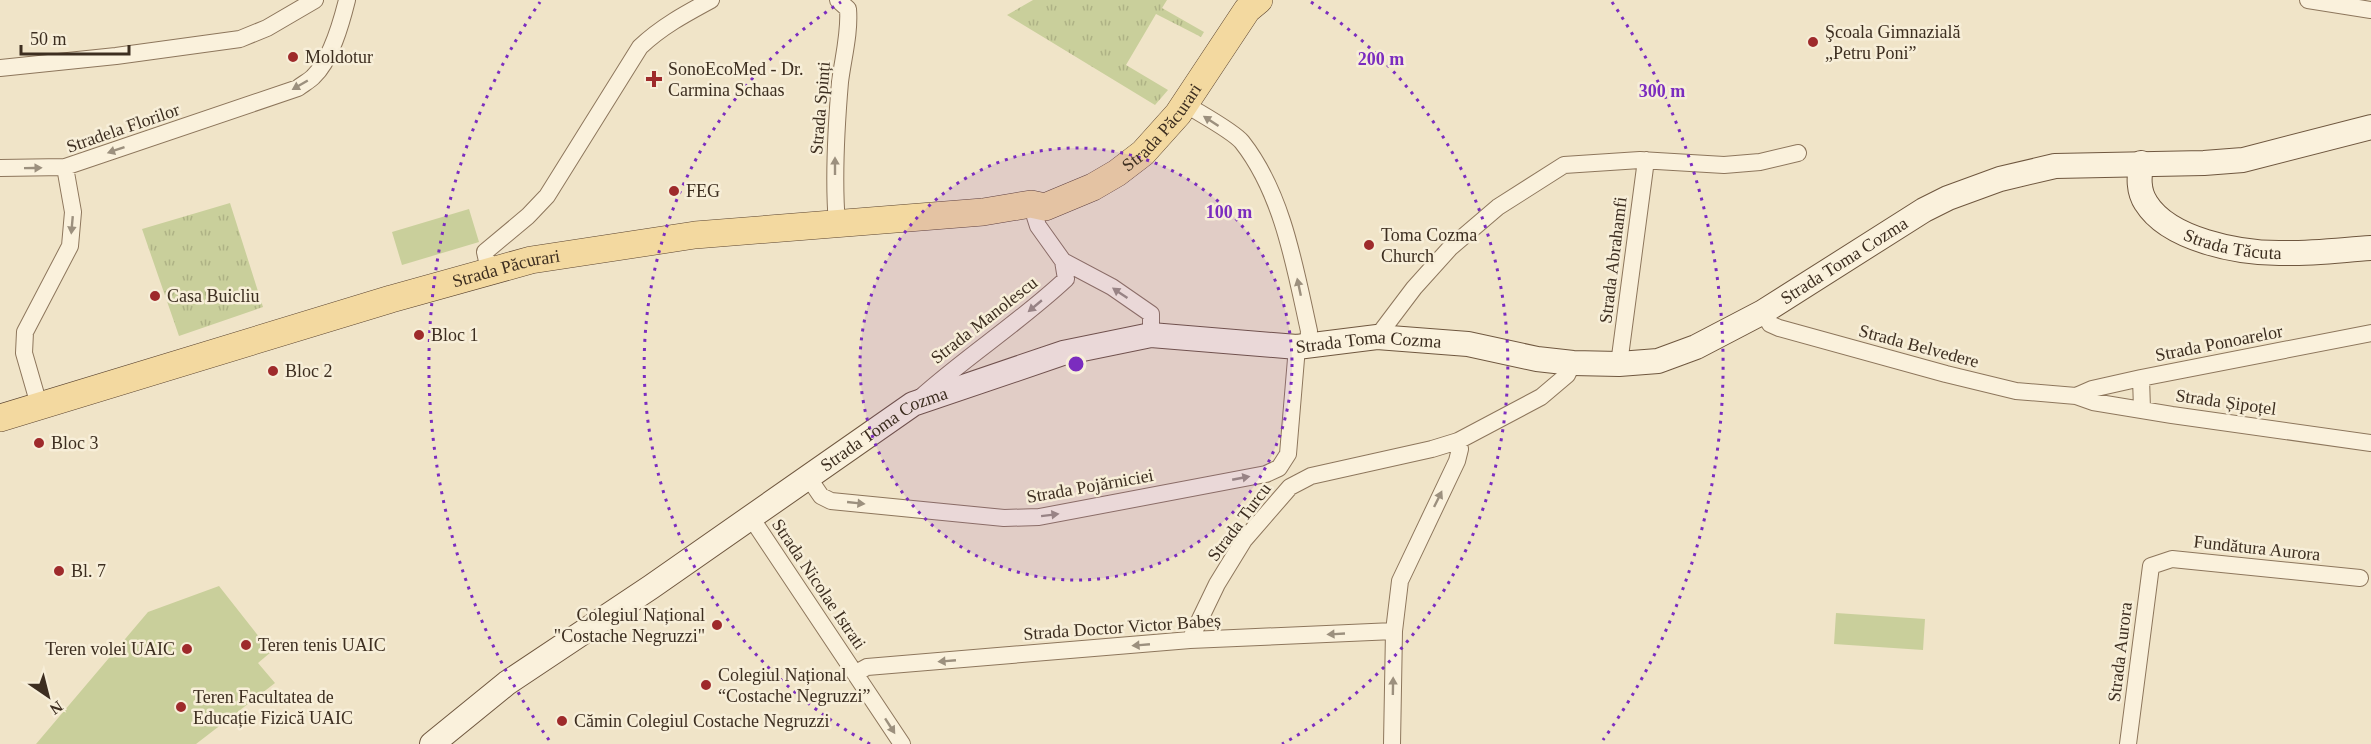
<svg xmlns="http://www.w3.org/2000/svg" width="2371" height="744" viewBox="0 0 2371 744" font-family="Georgia,serif">
<defs>
<pattern id="grass-tufts" width="24" height="20" patternUnits="userSpaceOnUse" patternTransform="scale(1.5)"><rect width="24" height="20" fill="#c9cf9b"/><path d="M3 7l-1-3M5 7V3M7 7l1-3M15 17l-1-3M17 17v-4M19 17l1-3" fill="none" stroke="#aeb285"/></pattern>
</defs>
<rect width="100%" height="100%" fill="#f0e4c8"/>
<!-- grass -->
<path fill="url(#grass-tufts)" d="M 1033,0 L 1167,0 L 1162,8 L 1204,32 L 1201,37 L 1156,14 L 1126,65 L 1168,90 L 1155,105 L 1007,15 Z
M 230,203 L 263,307 L 179,336 L 142,229 Z"/>
<!-- garden -->
<path fill="#c9cf9b" d="M 469,209 L 479,242 L 402,265 L 392,232 Z
M 219,586 L 271,652 L 258,663 L 275,683 L 196,744 L 36,744 L 148,612 Z
M 1836,613 L 1925,619 L 1923,650 L 1834,644 Z"/>
<g fill="none" stroke-linecap="round" stroke-linejoin="round">
<defs>
<path id="street" d="M 2308,0 L 2371,10
M 0,68 L 116,56 L 240,39 L 267,28 L 315,0
M 1185,104 C 1199,113 1233,131 1242,142 C 1283,194 1295,268 1309,331 L 1308,345
M 0,168 L 65,167 L 298,88 C 303,84 309,81 313,77 C 331,60 341,24 347,0
M 1031,204 L 1038,226 L 1063,261 L 1112,287 L 1151,314 L 1151,335
M 837,224 C 833,177 836,129 840,82 C 843,58 850,33 848,9 L 838,0
M 489,270 L 485,252 L 528,216 L 547,196 L 640,47 C 661,27 685,14 711,0
M 1763,312 L 1770,324 L 1779,328 L 1946,374 L 2016,391 L 2076,396 L 2093,402 L 2172,415 L 2371,443
M 1377,337 L 1414,288 L 1450,248 L 1498,207 L 1564,165 L 1640,160 L 1724,165 L 1760,162 L 1798,153
M 1619,364 L 1646,160
M 2141,378 L 2142,409
M 2076,396 L 2092,389 L 2141,378 L 2371,333
M 920,398 C 967,356 1020,322 1066,279 L 1063,261
M 39,405 L 24,353 L 25,332 L 70,246 L 73,212 L 65,167
M 808,477 L 821,496 L 831,501 L 1004,518 L 1039,517 L 1266,474 L 1279,468 L 1288,454 L 1297,347
M 750,516 L 902,744
M 1190,640 L 1217,584 L 1244,540 L 1290,487 L 1311,476 L 1432,449 L 1458,441 L 1541,397 L 1567,375 L 1573,363
M 856,673 L 867,667 L 1190,640 L 1394,631
M 1392,744 L 1394,631 L 1400,581 L 1457,461 L 1460,449 L 1458,441
M 2128,744 L 2151,566 L 2172,559 L 2360,578"/>
<g id="secondary">
<path id="s1" d="M 2141,163 C 2139,177 2138,191 2146,203 C 2169,240 2239,253 2279,253 C 2310,254 2341,250 2371,248"/>
<path id="s2" d="M 432,744 L 507,683 L 651,587 L 913,404 L 1063,353 L 1151,335 L 1297,347 L 1377,337 L 1468,344 L 1537,359 L 1573,363 L 1619,364 L 1658,361 L 1696,347 L 1763,312 L 1924,210 L 1948,198 L 2000,179 L 2055,166 L 2204,163 L 2243,160 L 2371,127"/>
</g>
<g id="primary">
<path id="s3" d="M 0,418 L 391,299 L 531,260 L 695,235 L 983,212 L 1031,204 L 1045,207 L 1093,187 L 1117,173 L 1143,153 L 1178,114 L 1247,10 L 1259,0"/>
</g>
</defs>
<!-- street casing -->
<use href="#street" stroke="#8d765c" stroke-width="18"/>
<!-- secondary casing -->
<use href="#secondary" stroke="#6f573f" stroke-width="26"/>
<!-- primary casing -->
<use href="#primary" stroke="#5b4430" stroke-width="28"/>
<!-- street -->
<use href="#street" stroke="#faf1dc" stroke-width="16"/>
<!-- secondary -->
<use href="#secondary" stroke="#faf1dc" stroke-width="24"/>
<!-- primary -->
<use href="#primary" stroke="#f3d9a0" stroke-width="27"/>
</g>
<!-- one-way arrows -->
<defs><path id="oneway-solid" d="M-6-.8H1V-3.2L6.5 0L1 3.2V.8H-6Z" transform="scale(1.5)"/></defs>
<g fill="#9c907e">
<use href="#oneway-solid" transform="translate(300 85) rotate(150)"/>
<use href="#oneway-solid" transform="translate(1211 121) rotate(-147)"/>
<use href="#oneway-solid" transform="translate(116 150) rotate(161)"/>
<use href="#oneway-solid" transform="translate(835 166) rotate(-90)"/>
<use href="#oneway-solid" transform="translate(33 168) rotate(-1)"/>
<use href="#oneway-solid" transform="translate(72 225) rotate(95)"/>
<use href="#oneway-solid" transform="translate(1299 287) rotate(-102)"/>
<use href="#oneway-solid" transform="translate(1120 293) rotate(-146)"/>
<use href="#oneway-solid" transform="translate(1035 306) rotate(140)"/>
<use href="#oneway-solid" transform="translate(1241 478) rotate(-11)"/>
<use href="#oneway-solid" transform="translate(1438 499) rotate(-64)"/>
<use href="#oneway-solid" transform="translate(856 503) rotate(6)"/>
<use href="#oneway-solid" transform="translate(1050 515) rotate(-7)"/>
<use href="#oneway-solid" transform="translate(1336 634) rotate(177)"/>
<use href="#oneway-solid" transform="translate(1141 645) rotate(175)"/>
<use href="#oneway-solid" transform="translate(947 661) rotate(175)"/>
<use href="#oneway-solid" transform="translate(1393 686) rotate(-89)"/>
<use href="#oneway-solid" transform="translate(890 726) rotate(57)"/>
</g>
<!-- distance rings -->
<circle cx="1076" cy="364" r="216" fill="#7b2cbf" fill-opacity=".12"/>
<g fill="none" stroke="#7b2cbf" stroke-width="3" stroke-dasharray="3 6">
<circle cx="1076" cy="364" r="216"/>
<path d="M870 744A432 432 0 0 1 841 2M1311 2A432 432 0 0 1 1282 744"/>
<path d="M549 740A647 647 0 0 1 540 2M1612 2A647 647 0 0 1 1603 740"/>
</g>
<!-- markers -->
<g fill="#9e2a2b" stroke="#f7eed8" stroke-width="2">
<circle cx="1813" cy="42" r="6"/>
<circle cx="293" cy="57" r="6"/>
<path d="M651 70h6v6h6v6h-6v6h-6v-6h-6v-6h6z"/>
<circle cx="674" cy="191" r="6"/>
<circle cx="1369" cy="245" r="6"/>
<circle cx="155" cy="296" r="6"/>
<circle cx="419" cy="335" r="6"/>
<circle cx="273" cy="371" r="6"/>
<circle cx="39" cy="443" r="6"/>
<circle cx="59" cy="571" r="6"/>
<circle cx="717" cy="625" r="6"/>
<circle cx="246" cy="645" r="6"/>
<circle cx="187" cy="649" r="6"/>
<circle cx="706" cy="685" r="6"/>
<circle cx="181" cy="707" r="6"/>
<circle cx="562" cy="721" r="6"/>
</g>
<g text-anchor="middle" dominant-baseline="central" stroke-width="5" stroke-linejoin="round" paint-order="stroke">
<!-- poi labels -->
<g font-size="18" fill="#3d2e20" stroke="#f7eed8" text-anchor="start">
<text x="1825" y="32">Şcoala Gimnazială<tspan x="1825" dy="21">„Petru Poni”</tspan></text>
<text x="305" y="57">Moldotur</text>
<text x="668" y="69">SonoEcoMed - Dr.<tspan x="668" dy="21">Carmina Schaas</tspan></text>
<text x="686" y="191">FEG</text>
<text x="1381" y="235">Toma Cozma<tspan x="1381" dy="21">Church</tspan></text>
<text x="167" y="296">Casa Buicliu</text>
<text x="431" y="335">Bloc 1</text>
<text x="285" y="371">Bloc 2</text>
<text x="51" y="443">Bloc 3</text>
<text x="71" y="571">Bl. 7</text>
<text x="705" y="615" text-anchor="end">Colegiul Național<tspan x="705" dy="21">"Costache Negruzzi"</tspan></text>
<text x="258" y="645">Teren tenis UAIC</text>
<text x="175" y="649" text-anchor="end">Teren volei UAIC</text>
<text x="718" y="675">Colegiul Național<tspan x="718" dy="21">“Costache Negruzzi”</tspan></text>
<text x="193" y="697">Teren Facultatea de<tspan x="193" dy="21">Educație Fizică UAIC</tspan></text>
<text x="574" y="721">Cămin Colegiul Costache Negruzzi</text>
</g>
<!-- street labels -->
<g font-size="18" fill="#3d2e20" stroke="#f7eed8">
<text transform="translate(820 108) rotate(-85)">Strada Spinți</text>
<text stroke="none"><textPath href="#s3" startOffset="1216">Strada Păcurari</textPath></text>
<text transform="translate(123 128) rotate(-19)">Stradela Florilor</text>
<text stroke="none"><textPath href="#s1" startOffset="141">Strada Tăcuta</textPath></text>
<text transform="translate(1613 260) rotate(-83)">Strada Abrahamfi</text>
<text stroke="none"><textPath href="#s2" startOffset="1560">Strada Toma Cozma</textPath></text>
<text stroke="none"><textPath href="#s3" startOffset="528">Strada Păcurari</textPath></text>
<text transform="translate(984 320) rotate(-38)">Strada Manolescu</text>
<text transform="translate(2219 343) rotate(-11)">Strada Ponoarelor</text>
<text stroke="none"><textPath href="#s2" startOffset="1056">Strada Toma Cozma</textPath></text>
<text transform="translate(1919 346) rotate(15)">Strada Belvedere</text>
<text transform="translate(2226 402) rotate(8)">Strada Șipoțel</text>
<text stroke="none"><textPath href="#s2" startOffset="552">Strada Toma Cozma</textPath></text>
<text transform="translate(1090 486) rotate(-10)">Strada Pojărniciei</text>
<text transform="translate(1239 522) rotate(-53)">Strada Turcu</text>
<text transform="translate(2257 548) rotate(6)">Fundătura Aurora</text>
<text transform="translate(819 584) rotate(56)">Strada Nicolae Istrati</text>
<text transform="translate(1122 627) rotate(-4)">Strada Doctor Victor Babeș</text>
<text transform="translate(2120 652) rotate(-83)">Strada Aurora</text>
</g>
</g>
<circle cx="1076" cy="364" r="9" fill="#7b2cbf" stroke="#f7eed8" stroke-width="3"/>
<g font-size="18" text-anchor="middle" font-weight="bold" fill="#7b2cbf" stroke="#f7eed8" stroke-width="5" stroke-linejoin="round" paint-order="stroke">
<text x="1381" y="65">200 m</text>
<text x="1662" y="97">300 m</text>
<text x="1229" y="218">100 m</text>
</g>
<!-- north arrow -->
<g transform="translate(48 696) rotate(145)" stroke="#f7eed8" stroke-width="4.5" paint-order="stroke">
<path d="M0-4.5L10 22L0 15L-10 22Z" fill="#3d2e20"/>
<text y="-9" font-size="16" font-weight="bold" text-anchor="middle" fill="#3d2e20">N</text>
</g>
<!-- scale -->
<path d="M21 45v9h108v-9" fill="none" stroke="#3d2e20" stroke-width="3"/>
<text x="30" y="45" font-size="18" fill="#3d2e20" stroke="#f7eed8" stroke-width="4.5" paint-order="stroke">50 m</text>
</svg>
